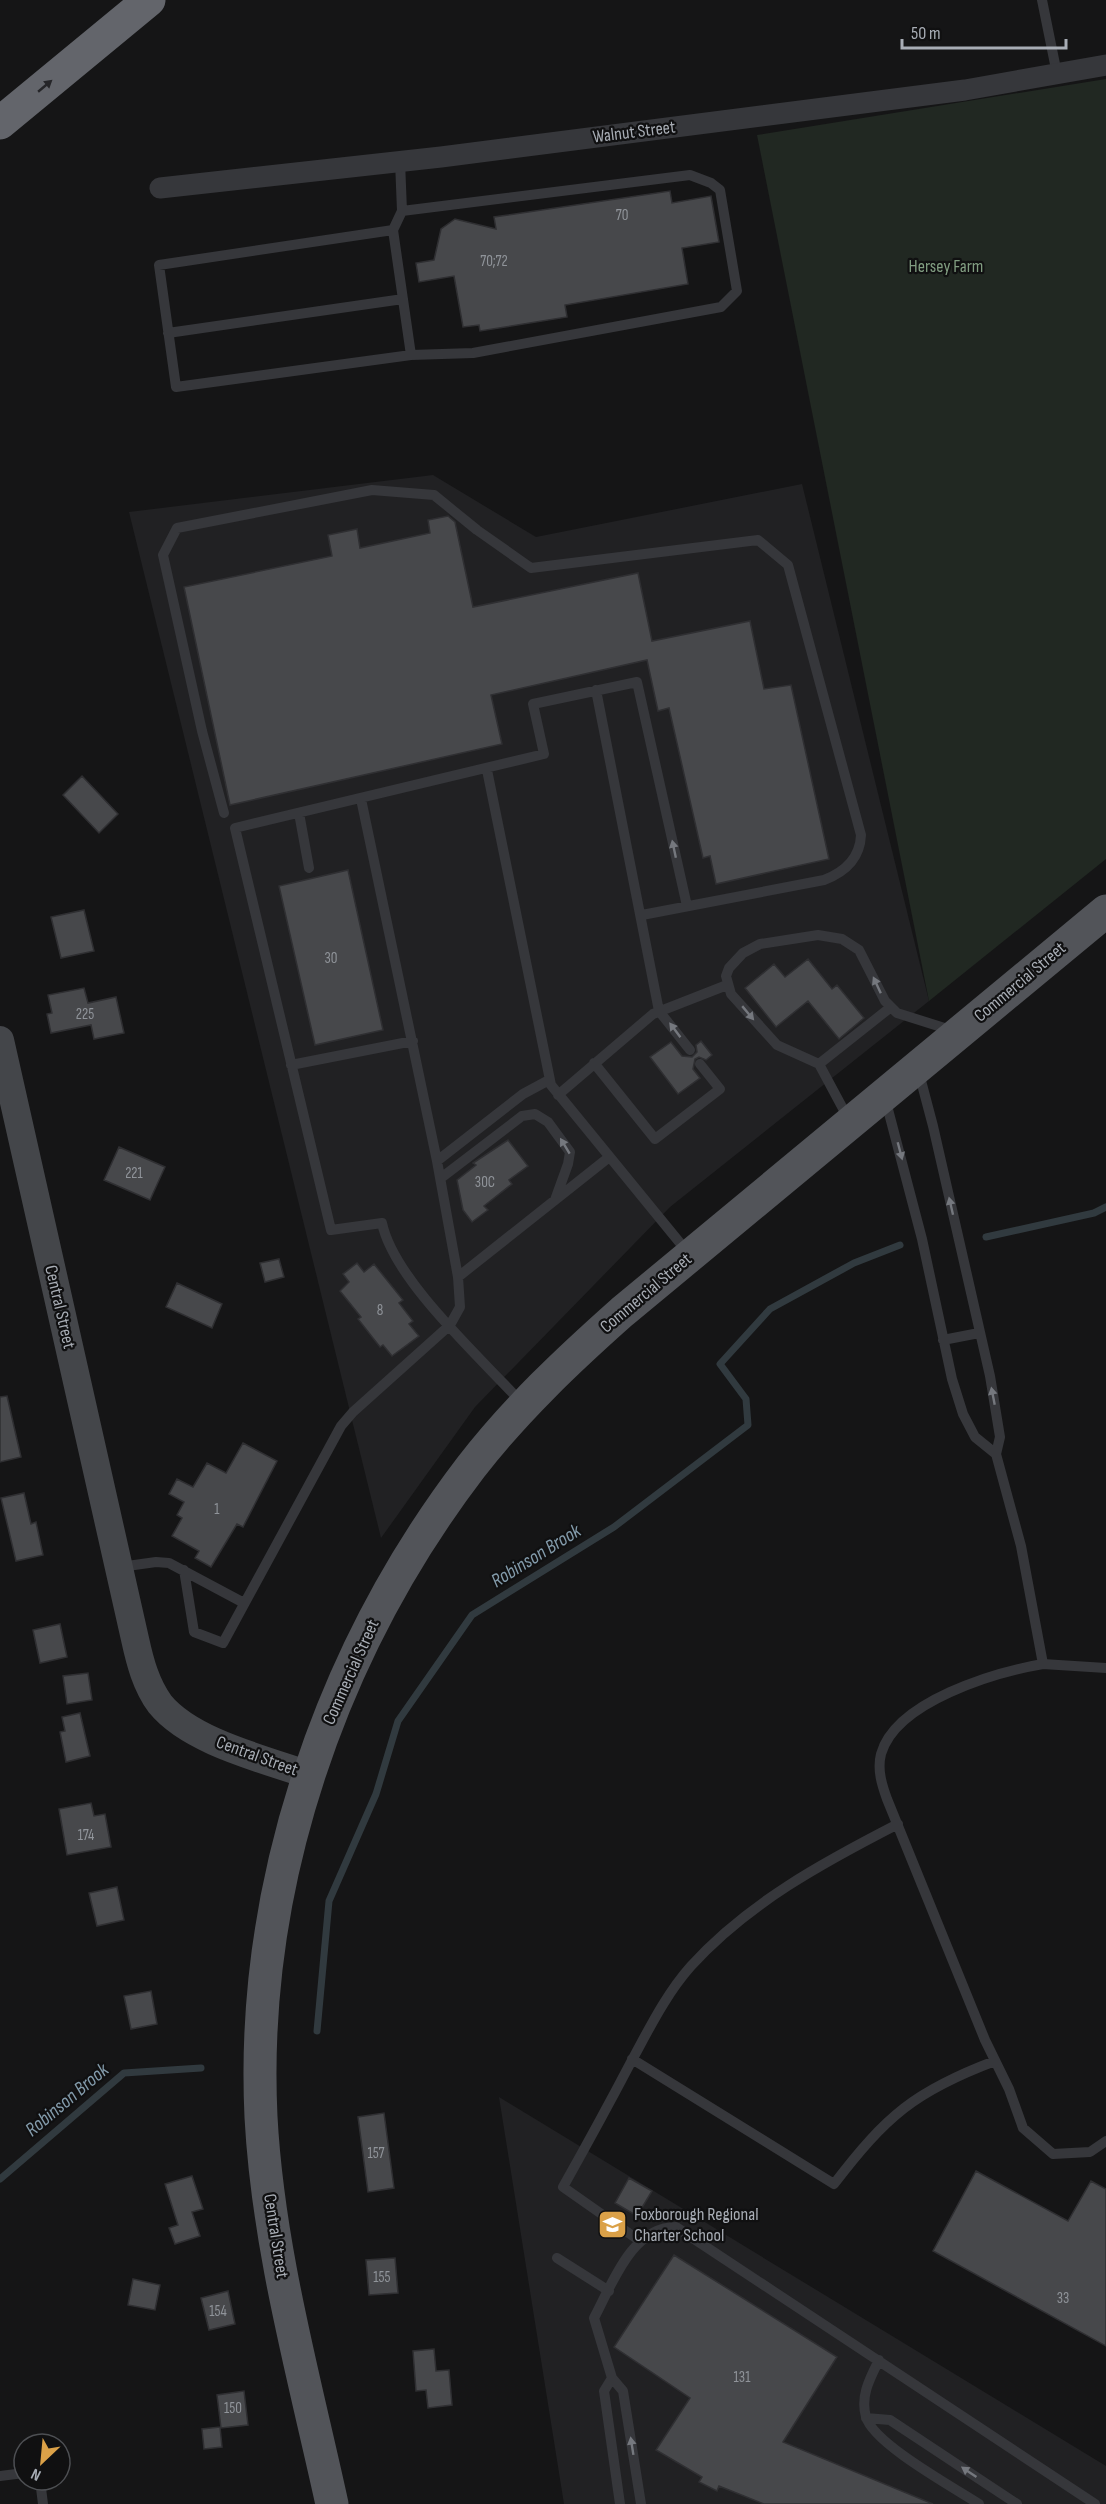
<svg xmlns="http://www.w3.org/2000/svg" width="1106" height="2504" viewBox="0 0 1106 2504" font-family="'Sofia Sans Condensed',sans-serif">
<rect width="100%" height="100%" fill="#151516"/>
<!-- built -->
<path fill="#212123" d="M 433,475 L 536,537 L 802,484 L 929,1001 L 670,1207 L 475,1407 L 381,1538 L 129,512 Z
M 499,2097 L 1106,2466 L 1106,2504 L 564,2504 Z"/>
<!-- green -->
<path fill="#212822" d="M 1106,79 L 1106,859 L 929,1001 L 757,135 Z"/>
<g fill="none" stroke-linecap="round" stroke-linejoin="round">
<!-- stream -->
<path stroke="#313a3f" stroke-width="7" d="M 986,1237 L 1094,1213 L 1106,1207
M 317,2031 L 329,1901 L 376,1794 L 398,1721 L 472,1615 L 614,1527 L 748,1425 L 746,1399 L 720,1364 L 770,1309 L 854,1263 L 900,1245
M 0,2179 L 124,2073 L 201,2068"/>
</g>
<!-- building -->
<path fill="#47484b" stroke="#2f2f32" stroke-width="1.5" d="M 670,191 L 672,203 L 711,196 L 719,242 L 682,248 L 688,284 L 565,305 L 567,317 L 480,331 L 479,325 L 463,327 L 454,276 L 419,282 L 416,263 L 434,260 L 441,229 L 455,219 L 496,229 L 494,217 Z
M 448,516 L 455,522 L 473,607 L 638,573 L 652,641 L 750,621 L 764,689 L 791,685 L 829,859 L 716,884 L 710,856 L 703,858 L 669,708 L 658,711 L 647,660 L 491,695 L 502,744 L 230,805 L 184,587 L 332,556 L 328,535 L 357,529 L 360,548 L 430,533 L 428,520 Z
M 82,776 L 118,814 L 99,833 L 63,795 Z
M 348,870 L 383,1030 L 315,1045 L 279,886 Z
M 84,910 L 94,951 L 61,958 L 51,917 Z
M 808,959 L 832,989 L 837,985 L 864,1018 L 839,1039 L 808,1001 L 776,1027 L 745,988 L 774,964 L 785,977 Z
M 84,988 L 88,1003 L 116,997 L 124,1033 L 94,1039 L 91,1025 L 51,1033 L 47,1014 L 52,1013 L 48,995 Z
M 701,1041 L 712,1055 L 706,1060 L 699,1057 L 695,1059 L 693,1069 L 700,1078 L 678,1094 L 650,1057 L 671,1042 L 682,1056 L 692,1057 L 697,1052 L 696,1045 Z
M 508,1140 L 528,1166 L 509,1180 L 512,1184 L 484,1206 L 488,1210 L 472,1222 L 463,1210 L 457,1180 L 476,1165 L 473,1163 Z
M 119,1147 L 165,1167 L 150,1200 L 104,1180 Z
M 279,1259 L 284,1277 L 265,1282 L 260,1263 Z
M 357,1263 L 364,1272 L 374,1264 L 403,1300 L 399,1303 L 413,1321 L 409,1324 L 419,1336 L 392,1356 L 383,1345 L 380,1347 L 358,1319 L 361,1317 L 340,1291 L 349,1282 L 343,1274 Z
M 177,1283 L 222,1304 L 212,1328 L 166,1307 Z
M 7,1396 L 21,1457 L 0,1462 L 0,1397 Z
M 243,1443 L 277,1461 L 243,1527 L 237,1524 L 211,1567 L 195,1558 L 199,1551 L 172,1536 L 182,1518 L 177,1515 L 184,1502 L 169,1494 L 177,1479 L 193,1487 L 207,1463 L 226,1473 Z
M 24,1493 L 31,1524 L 36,1522 L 43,1555 L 16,1561 L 1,1498 Z
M 60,1624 L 67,1657 L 40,1663 L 33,1630 Z
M 88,1673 L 92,1700 L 67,1704 L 63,1676 Z
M 80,1713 L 90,1756 L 66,1762 L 60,1732 L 65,1731 L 62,1717 Z
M 91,1803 L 94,1816 L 105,1814 L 111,1847 L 67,1855 L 59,1809 Z
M 117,1887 L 124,1920 L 97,1926 L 89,1893 Z
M 151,1991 L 157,2024 L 131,2029 L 124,1996 Z
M 384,2113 L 394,2188 L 368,2192 L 358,2117 Z
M 976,2171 L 1068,2221 L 1091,2181 L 1106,2189 L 1106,2346 L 933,2251 Z
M 192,2176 L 203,2209 L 192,2212 L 200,2236 L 175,2244 L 169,2228 L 178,2225 L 165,2184 Z
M 629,2178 L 652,2191 L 637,2216 L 615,2203 Z
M 674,2255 L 837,2357 L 783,2442 L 933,2504 L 764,2504 L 719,2486 L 717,2491 L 699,2482 L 702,2477 L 656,2450 L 690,2398 L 614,2347 Z
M 395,2258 L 398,2293 L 369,2295 L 366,2260 Z
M 133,2279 L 160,2285 L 155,2310 L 128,2305 Z
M 228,2291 L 235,2324 L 209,2330 L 201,2298 Z
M 434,2349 L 436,2371 L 449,2370 L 452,2405 L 428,2408 L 426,2390 L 416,2391 L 413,2351 Z
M 244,2391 L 248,2425 L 221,2428 L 217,2395 Z
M 220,2427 L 222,2447 L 204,2449 L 202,2429 Z"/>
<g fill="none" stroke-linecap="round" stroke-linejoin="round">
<!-- service -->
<path stroke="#36373b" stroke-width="10" d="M 1042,0 L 1057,74
M 402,211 L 690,175 L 711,183 L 720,190 L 737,291 L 721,307 L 473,353 L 411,355
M 393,230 L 159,265 L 176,387 L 411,355 L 393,230 L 402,211 L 400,161
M 168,333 L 403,299
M 596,690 L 659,1011 L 690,1050
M 487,770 L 551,1085 L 689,1254
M 224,813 L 202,731 L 163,555 L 177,528 L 372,490 L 434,495 L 477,530 L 531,568 L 758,540 L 788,565 L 861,835 C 860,858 845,872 824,880 L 642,915
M 299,813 L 309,868
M 594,1063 L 655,1139 L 720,1089 L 700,1064
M 819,1064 L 891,1007
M 291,1065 L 413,1041
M 919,1073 L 933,1126 L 990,1376 L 1000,1437 L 996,1454 L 1021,1546 L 1043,1664 L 1106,1668
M 558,1095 L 653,1014 L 727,985
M 885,1098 L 922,1239 L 952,1379 L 963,1414 L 975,1437 L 996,1454
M 848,1118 L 819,1064 L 777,1045 L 731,994 L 726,976 L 729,968 L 743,953 L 760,944 L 818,935 L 842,939 L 859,950 L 885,1001 L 897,1013 L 954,1031
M 437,1161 L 523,1094 L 549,1080
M 441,1178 L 522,1116 L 535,1114 L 548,1122 L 570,1152 L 568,1164 L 555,1200
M 458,1277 L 608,1158
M 943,1340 L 979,1333
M 521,1402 C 480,1357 394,1280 382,1223 L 331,1230 L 235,828 L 544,754 L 533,704 L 637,682 L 687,906
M 120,1567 L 156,1562 L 169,1563 L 244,1603
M 184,1570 L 194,1632 L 223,1643 L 341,1426 L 353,1412 L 450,1325 L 460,1307 L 458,1277 L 437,1161 L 361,799
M 1043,1664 C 996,1672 896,1701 881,1754 C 877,1770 882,1785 887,1799 L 985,2040 L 1009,2089 L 1023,2128 L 1053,2154 L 1090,2152 L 1106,2141
M 632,2059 L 834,2184 C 886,2116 915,2091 995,2061
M 640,2241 L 563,2187 C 586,2146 609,2104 631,2062 C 649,2029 666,1994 691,1966 C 748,1903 824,1862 898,1824
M 557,2258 L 609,2291
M 879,2360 C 870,2378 860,2396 866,2417 C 874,2444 953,2487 979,2504
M 612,2378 L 604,2391 L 620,2504
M 866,2418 L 890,2420 L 1017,2504
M 0,2476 L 24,2473
M 40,2480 L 43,2504
M 641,2504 L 623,2391 L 612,2378 L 594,2318 C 612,2285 631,2227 676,2227 L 1095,2504"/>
<!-- minor -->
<path stroke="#36373b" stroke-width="21" d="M 160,188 L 441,157 L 965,90 L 1106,65"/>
<!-- secondary -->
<path stroke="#44464a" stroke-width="28" d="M 0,1040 L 135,1639 C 140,1662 146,1685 160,1704 C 191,1742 264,1759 309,1775"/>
<!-- primary -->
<path stroke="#525459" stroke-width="33" d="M 332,2504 C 304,2376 268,2248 261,2117 C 250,1885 331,1650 471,1467 C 516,1409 568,1360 622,1312 L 1106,911"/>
<!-- motorway -->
<path stroke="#63656b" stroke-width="33" d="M 0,123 L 149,0"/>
</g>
<!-- one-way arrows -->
<defs><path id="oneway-solid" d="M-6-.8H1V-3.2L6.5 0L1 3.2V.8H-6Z" transform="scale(1.5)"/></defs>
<use fill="#252528" href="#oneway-solid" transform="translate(45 86) rotate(-40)"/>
<g fill="#75787e">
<use href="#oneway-solid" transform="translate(674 849) rotate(-102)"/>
<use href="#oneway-solid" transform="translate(877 985) rotate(-115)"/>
<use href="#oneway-solid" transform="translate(748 1013) rotate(50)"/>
<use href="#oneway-solid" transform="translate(675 1030) rotate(-127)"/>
<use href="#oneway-solid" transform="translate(565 1146) rotate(-121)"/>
<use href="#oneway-solid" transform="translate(900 1151) rotate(75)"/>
<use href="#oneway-solid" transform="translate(951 1206) rotate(-103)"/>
<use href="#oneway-solid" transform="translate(993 1396) rotate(-101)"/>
<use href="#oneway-solid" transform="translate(632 2446) rotate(-99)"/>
<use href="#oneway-solid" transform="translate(969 2472) rotate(-146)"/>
</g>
<!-- icons -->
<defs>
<symbol id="school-square" viewBox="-11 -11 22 22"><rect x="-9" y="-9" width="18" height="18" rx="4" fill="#dba148" stroke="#101011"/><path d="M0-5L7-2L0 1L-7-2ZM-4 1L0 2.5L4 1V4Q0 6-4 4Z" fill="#fff"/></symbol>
</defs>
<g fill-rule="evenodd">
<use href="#school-square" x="596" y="2208" width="33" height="33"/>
</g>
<g text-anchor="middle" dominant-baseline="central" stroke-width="4.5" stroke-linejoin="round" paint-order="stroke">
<!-- number labels -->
<g font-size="15" fill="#90949a">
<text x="622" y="215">70</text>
<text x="494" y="261">70;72</text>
<text x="331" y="958">30</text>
<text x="85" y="1014">225</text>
<text x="134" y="1173">221</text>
<text x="485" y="1182">30C</text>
<text x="380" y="1310">8</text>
<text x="217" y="1509">1</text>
<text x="86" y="1835">174</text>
<text x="376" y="2153">157</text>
<text x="382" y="2277">155</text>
<text x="1063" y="2298">33</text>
<text x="218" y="2311">154</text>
<text x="742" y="2377">131</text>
<text x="233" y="2408">150</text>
</g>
<!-- street labels -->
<g font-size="18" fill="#a8adb5" stroke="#101011">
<text transform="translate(634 132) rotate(-7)">Walnut Street</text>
<text transform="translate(1020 982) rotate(-40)">Commercial Street</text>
<text transform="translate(646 1293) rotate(-40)">Commercial Street</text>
<text transform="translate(60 1307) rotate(77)">Central Street</text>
<text transform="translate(351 1672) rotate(-66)">Commercial Street</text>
<text transform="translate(257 1756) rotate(20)">Central Street</text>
<text transform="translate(276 2236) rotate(81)">Central Street</text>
</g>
<!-- park labels -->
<g font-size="18" fill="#819d81" stroke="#101011">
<text x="946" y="266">Hersey Farm</text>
</g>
<!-- poi labels -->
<g font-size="18" fill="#a8adb5" stroke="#101011" text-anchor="start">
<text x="634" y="2214">Foxborough Regional<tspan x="634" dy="21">Charter School</tspan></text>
</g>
<!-- water labels -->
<g font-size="20" font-style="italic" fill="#839bab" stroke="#101011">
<text transform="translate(536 1556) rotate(-32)">Robinson Brook</text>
<text transform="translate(67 2100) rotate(-40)">Robinson Brook</text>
</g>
</g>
<!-- north arrow -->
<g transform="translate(42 2462) rotate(206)"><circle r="28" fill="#101011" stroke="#4d4f53" stroke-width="1.5"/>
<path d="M0-4.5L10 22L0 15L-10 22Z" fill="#dba148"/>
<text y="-9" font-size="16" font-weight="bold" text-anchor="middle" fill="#a8adb5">N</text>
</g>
<!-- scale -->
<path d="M902 39v9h164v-9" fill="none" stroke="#a8adb5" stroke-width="3"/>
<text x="911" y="39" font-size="18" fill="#a8adb5" stroke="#101011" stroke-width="4.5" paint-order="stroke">50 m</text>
</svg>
